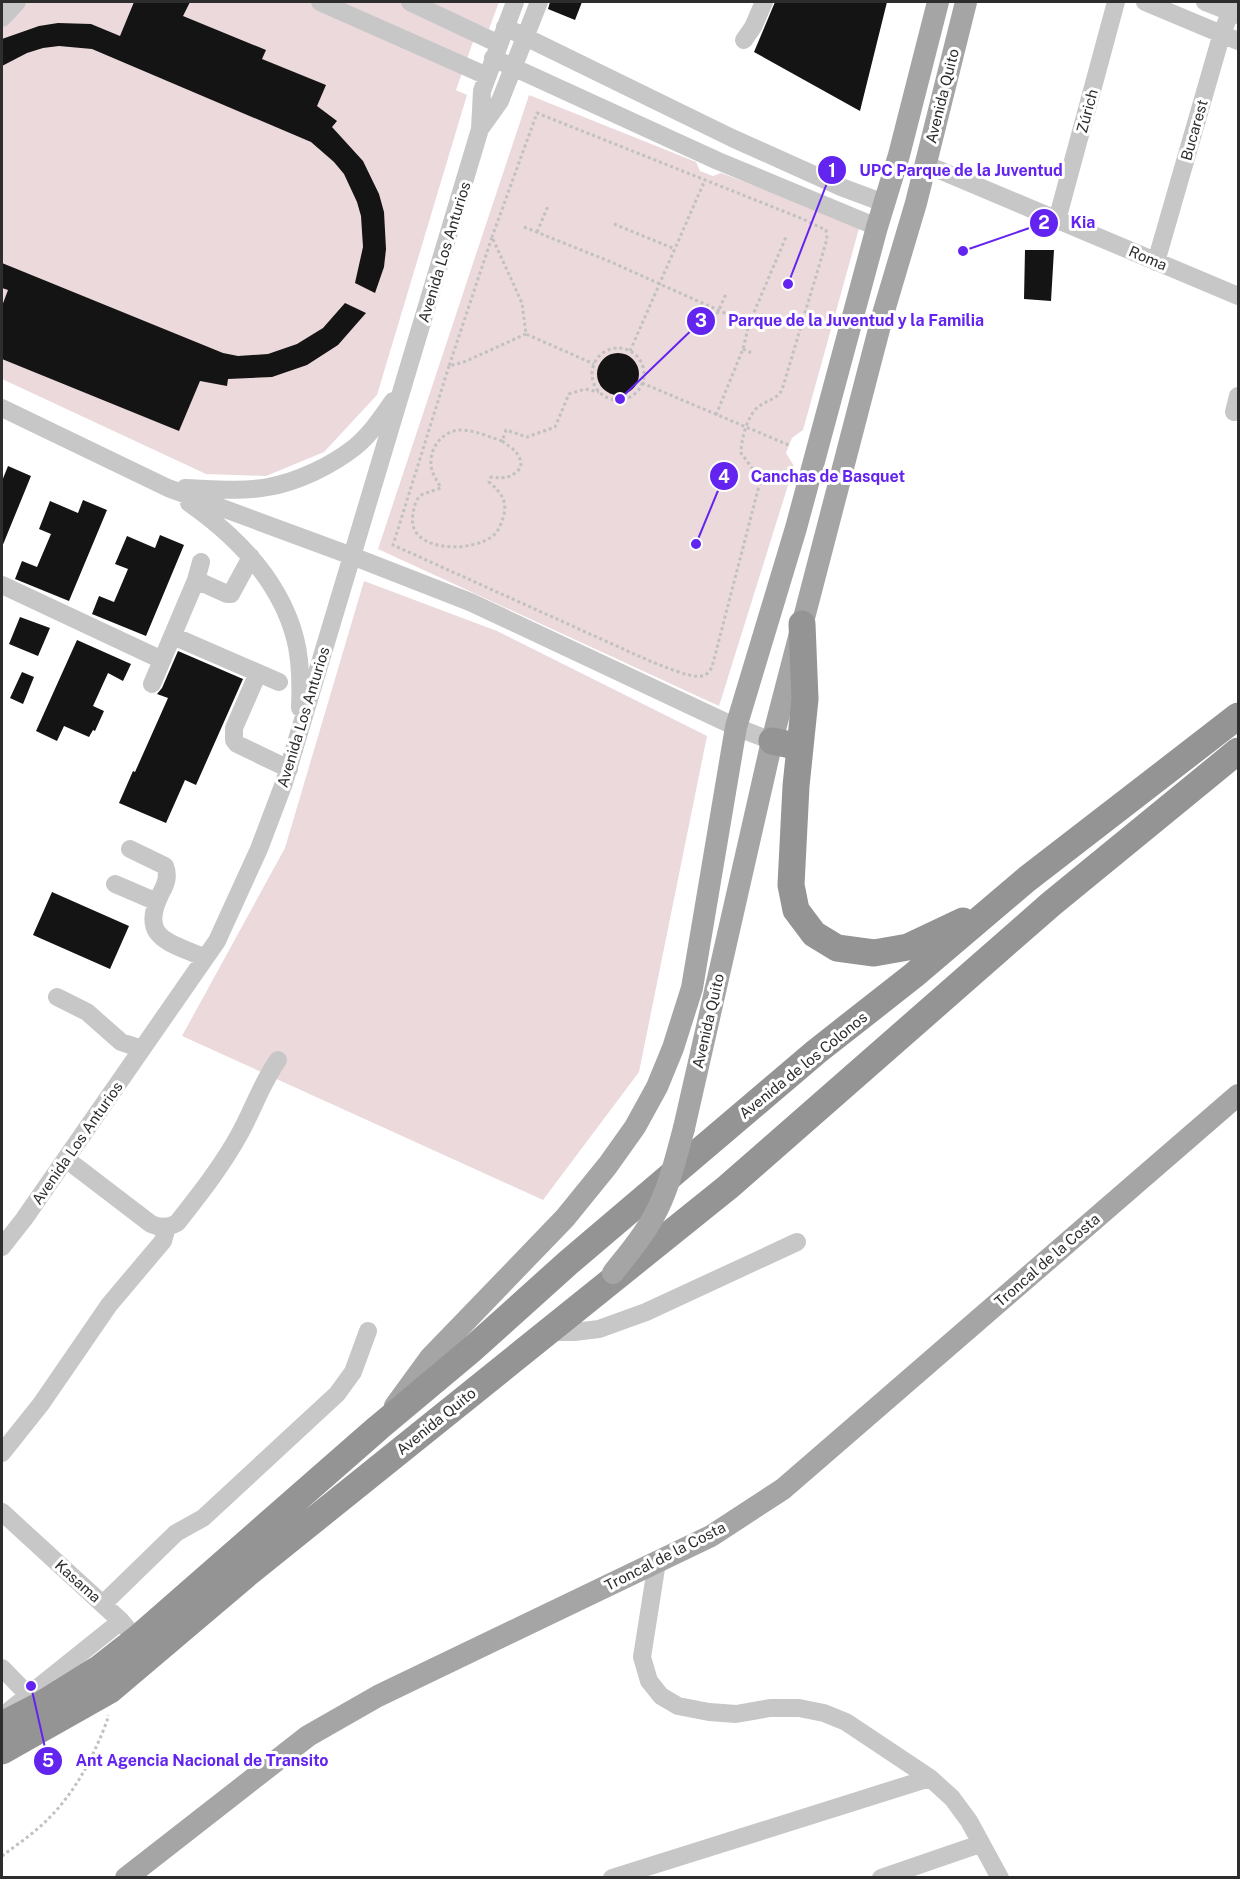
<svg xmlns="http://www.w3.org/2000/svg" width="1240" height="1879" viewBox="0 0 1240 1879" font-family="'Public Sans',sans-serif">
<rect width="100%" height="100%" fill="#fff"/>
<!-- green -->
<path fill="#ecd9dc" d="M 2,2 L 499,2 L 489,29 L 479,25 L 456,90 L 467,95 L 377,395 L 324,452 L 266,476 L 206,474 L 2,379 Z
M 529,95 L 696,162 L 700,171 L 713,176 L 721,173 L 860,225 L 803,430 L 792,438 L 786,453 L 794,466 L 719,706 L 378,549 Z
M 364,581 L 497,631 L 707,736 L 639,1072 L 543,1200 L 182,1036 L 285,848 Z"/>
<!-- building -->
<path fill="#141414" d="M 134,2 L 190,2 L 183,16 L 266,50 L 262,59 L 326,85 L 317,106 L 337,121 L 332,127 L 363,161 L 379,194 L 384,212 L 386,249 L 384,267 L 375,293 L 355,283 L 363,247 L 361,216 L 357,202 L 344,174 L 334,162 L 311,142 L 92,49 L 59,46 L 43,48 L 27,53 L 2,66 L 2,39 L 39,26 L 58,23 L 91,24 L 120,36 Z
M 550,2 L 582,2 L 575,20 L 548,9 Z
M 775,2 L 887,2 L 860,111 L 754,52 Z
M 1025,250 L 1054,250 L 1051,301 L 1024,299 Z
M 2,263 L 223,353 L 238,356 L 268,354 L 297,344 L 323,328 L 345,303 L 366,313 L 338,345 L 307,365 L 272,377 L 228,379 L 227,386 L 200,381 L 179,431 L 2,359 L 2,306 L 8,290 L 2,288 Z
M597 374a21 21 0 1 1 42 0a21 21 0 1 1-42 0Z
M 8,466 L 31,476 L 2,547 L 2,481 Z
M 83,500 L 107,510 L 69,601 L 15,579 L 22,561 L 37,567 L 51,534 L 39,529 L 50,501 L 78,513 Z
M 160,535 L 184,545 L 146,636 L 92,614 L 99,596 L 114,602 L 128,569 L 115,564 L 127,536 L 155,548 Z
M 20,617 L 50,628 L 38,656 L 9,644 Z
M 77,640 L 131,664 L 123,681 L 108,673 L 93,706 L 104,711 L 95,731 L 93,730 L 89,737 L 64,726 L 57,741 L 36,731 Z
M 178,651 L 243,679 L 196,785 L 185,780 L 166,823 L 119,803 L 133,771 L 135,772 L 168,698 L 157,694 L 162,688 Z
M 22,672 L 34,677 L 23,704 L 10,698 Z
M 52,892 L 129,926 L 110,969 L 33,935 Z"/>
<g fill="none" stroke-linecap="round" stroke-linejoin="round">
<!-- path -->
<path stroke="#c1c1c1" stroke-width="3" stroke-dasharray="3 3" stroke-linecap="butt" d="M 614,224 L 675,249
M 524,227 L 611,262 L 749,324 L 786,237
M 537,232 L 548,206
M 712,325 L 726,294
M 526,334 L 464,362 L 449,366 L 492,237 L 522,303 L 526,334 L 594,364
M592 374a26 26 0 1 1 52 0a26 26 0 1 1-52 0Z
M 743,349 L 754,354
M 630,351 L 705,180
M 449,366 L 393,545 L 652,662 C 664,666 689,678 701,676 C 706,676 710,671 712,667 L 760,482 L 758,476 L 741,453 C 741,440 747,416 758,407 C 767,400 776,400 782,390 L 827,239 L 826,230 L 798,217 L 537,113 L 492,237
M 642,383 L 791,446
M 716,415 L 743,349 L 749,324
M 502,441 C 489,437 475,430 461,430 C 445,430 431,445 431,461 C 430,471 436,479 441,488 C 435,490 429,492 423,494 C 416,498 414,506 413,514 C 405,553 475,554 495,534 C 499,530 501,523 503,518 C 508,502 502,493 489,482 L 491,477 C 505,479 512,478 521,467 C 521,453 513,449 502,441 L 506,430 L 527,437 L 555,427 L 569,394 L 585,389 L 599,392
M 2,1856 C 15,1846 30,1836 43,1824 C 74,1795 92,1760 107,1721 L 108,1715"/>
<!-- minor -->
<path stroke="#c7c7c7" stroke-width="18" d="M 320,2 L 487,76
M 410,2 L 499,44
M 1145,2 L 1238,41
M 1205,2 L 1238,15
M 2,18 L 17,2
M 505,27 L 732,138 L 841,187 L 884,203
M 744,40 L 753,27 L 764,2
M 493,58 L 718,161 L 877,227
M 480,129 L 500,101 L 539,2
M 925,164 L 1238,296
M 1057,220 L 1116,2
M 1156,262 L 1222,33 L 1231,11 L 1238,2
M 2,408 L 168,488 L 352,556 L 470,602 L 736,727 L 772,741
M 1234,412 L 1238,396
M 185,488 C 212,489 241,492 268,487 C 297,482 331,466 355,447 C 370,435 382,417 393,401
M 189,503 C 236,536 280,581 295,638 C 301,660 301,685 300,708
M 196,580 L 227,594 L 231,594 L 251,557
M 2,585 L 162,660
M 173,636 L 279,682
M 258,673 L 234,728 L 234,740 L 237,744 L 289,769
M 152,684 L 196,580 L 201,562
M 130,849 L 165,866 C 169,876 166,884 161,893 C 138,939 170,942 205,958
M 115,884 L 157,902
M 57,997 L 87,1012 L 121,1042 L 142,1049
M 66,1159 L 151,1224 C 160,1228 168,1228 177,1223 C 199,1195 222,1166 239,1135 C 253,1110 261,1084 278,1060
M 2,1247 L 24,1219 L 217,941 L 259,849 L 284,783 L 322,656 L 480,129 L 482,91 L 515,2
M 546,1332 L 574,1332 L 599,1329 L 646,1312 L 797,1242
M 2,1453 L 41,1404 L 109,1305 L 163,1241 L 167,1227
M 2,1512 L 121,1621 L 143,1647
M 657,1562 L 642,1657 L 649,1681 L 661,1696 L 678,1706 L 709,1712 L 736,1714 L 770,1708 L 799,1708 L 824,1713 L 846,1722 L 930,1778 L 952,1798 L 969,1821 L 1000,1878
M 103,1604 L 176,1533 L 203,1518 L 337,1394 L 353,1372 L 368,1331
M 2,1668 L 36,1703
M 10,1710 L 121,1621
M 612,1878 L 930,1778
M 881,1878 L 980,1844"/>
<!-- major -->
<path stroke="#a5a5a5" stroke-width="22" d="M 684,1128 L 772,741 L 883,314 L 916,203 L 966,2
M 395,1406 L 430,1358 L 565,1218 L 608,1165 L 635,1127 L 657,1087 L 673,1048 L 692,988 L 736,727 L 796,528 L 877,227 L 899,155 L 938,2
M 126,1878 L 308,1736 L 378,1696 L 711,1536 L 783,1489 L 1238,1095"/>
<!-- highway -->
<path stroke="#949494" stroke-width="27" d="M 802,624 L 805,699 L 796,786 L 791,885 L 796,910 L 814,934 L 837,948 L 874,953 L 908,947 L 963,921
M 772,741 L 800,747
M 2,1725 L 39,1706 L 100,1668 L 137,1639 L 378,1428 L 470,1351 L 569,1262 L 816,1052 L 914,975 L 1027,879 L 1238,716
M 2,1751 L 110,1690 L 248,1573 L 728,1187 L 1051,904 L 1238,751"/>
<!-- major-bridge -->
<path stroke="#a5a5a5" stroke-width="22" d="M 613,1273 C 627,1255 643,1237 654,1216 C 669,1189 676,1157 684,1128"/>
</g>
<g text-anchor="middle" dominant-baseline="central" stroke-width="6" stroke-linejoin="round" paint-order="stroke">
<!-- street labels -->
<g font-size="15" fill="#2d2d2d" stroke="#fff">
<text transform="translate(942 96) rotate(-76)">Avenida Quito</text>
<text transform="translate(1087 111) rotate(-75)">Zúrich</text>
<text transform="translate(1194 130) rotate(-74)">Bucarest</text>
<text transform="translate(444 252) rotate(-73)">Avenida Los Anturios</text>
<text transform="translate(1148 258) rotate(23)">Roma</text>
<text transform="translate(303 717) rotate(-73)">Avenida Los Anturios</text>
<text transform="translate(708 1021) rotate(-77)">Avenida Quito</text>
<text transform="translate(803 1065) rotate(-39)">Avenida de los Colonos</text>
<text transform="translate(77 1143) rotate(-55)">Avenida Los Anturios</text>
<text transform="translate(1047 1260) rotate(-41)">Troncal de la Costa</text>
<text transform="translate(436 1421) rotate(-39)">Avenida Quito</text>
<text transform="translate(665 1556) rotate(-27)">Troncal de la Costa</text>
<text transform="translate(78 1581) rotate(42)">Kasama</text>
</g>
</g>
<!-- callouts -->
<path fill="none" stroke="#6424ef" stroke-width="2" d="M788 284L832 170M963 251L1044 223M620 399L701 321M696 544L724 476M31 1686L48 1761"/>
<g fill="#6424ef" stroke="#fff" stroke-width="2">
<circle cx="788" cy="284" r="6"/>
<circle cx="963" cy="251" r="6"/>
<circle cx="620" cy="399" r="6"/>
<circle cx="696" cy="544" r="6"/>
<circle cx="31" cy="1686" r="6"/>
<circle cx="832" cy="170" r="15"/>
<circle cx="1044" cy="223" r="15"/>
<circle cx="701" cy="321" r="15"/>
<circle cx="724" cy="476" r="15"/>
<circle cx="48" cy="1761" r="15"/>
</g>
<g font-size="18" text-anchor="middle" font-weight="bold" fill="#fff">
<text x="832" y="177">1</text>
<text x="1044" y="229">2</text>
<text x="701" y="327">3</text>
<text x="724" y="483">4</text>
<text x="48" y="1767">5</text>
</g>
<g font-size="16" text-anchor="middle" font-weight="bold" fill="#6424ef" stroke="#fff" stroke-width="6" stroke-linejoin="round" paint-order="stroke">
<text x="961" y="176">UPC Parque de la Juventud</text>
<text x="1083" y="228">Kia</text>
<text x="856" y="326">Parque de la Juventud y la Familia</text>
<text x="828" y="482">Canchas de Basquet</text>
<text x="202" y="1766">Ant Agencia Nacional de Transito</text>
</g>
<!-- border -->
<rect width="1240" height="1879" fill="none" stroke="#2d2d2d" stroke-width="6"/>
</svg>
